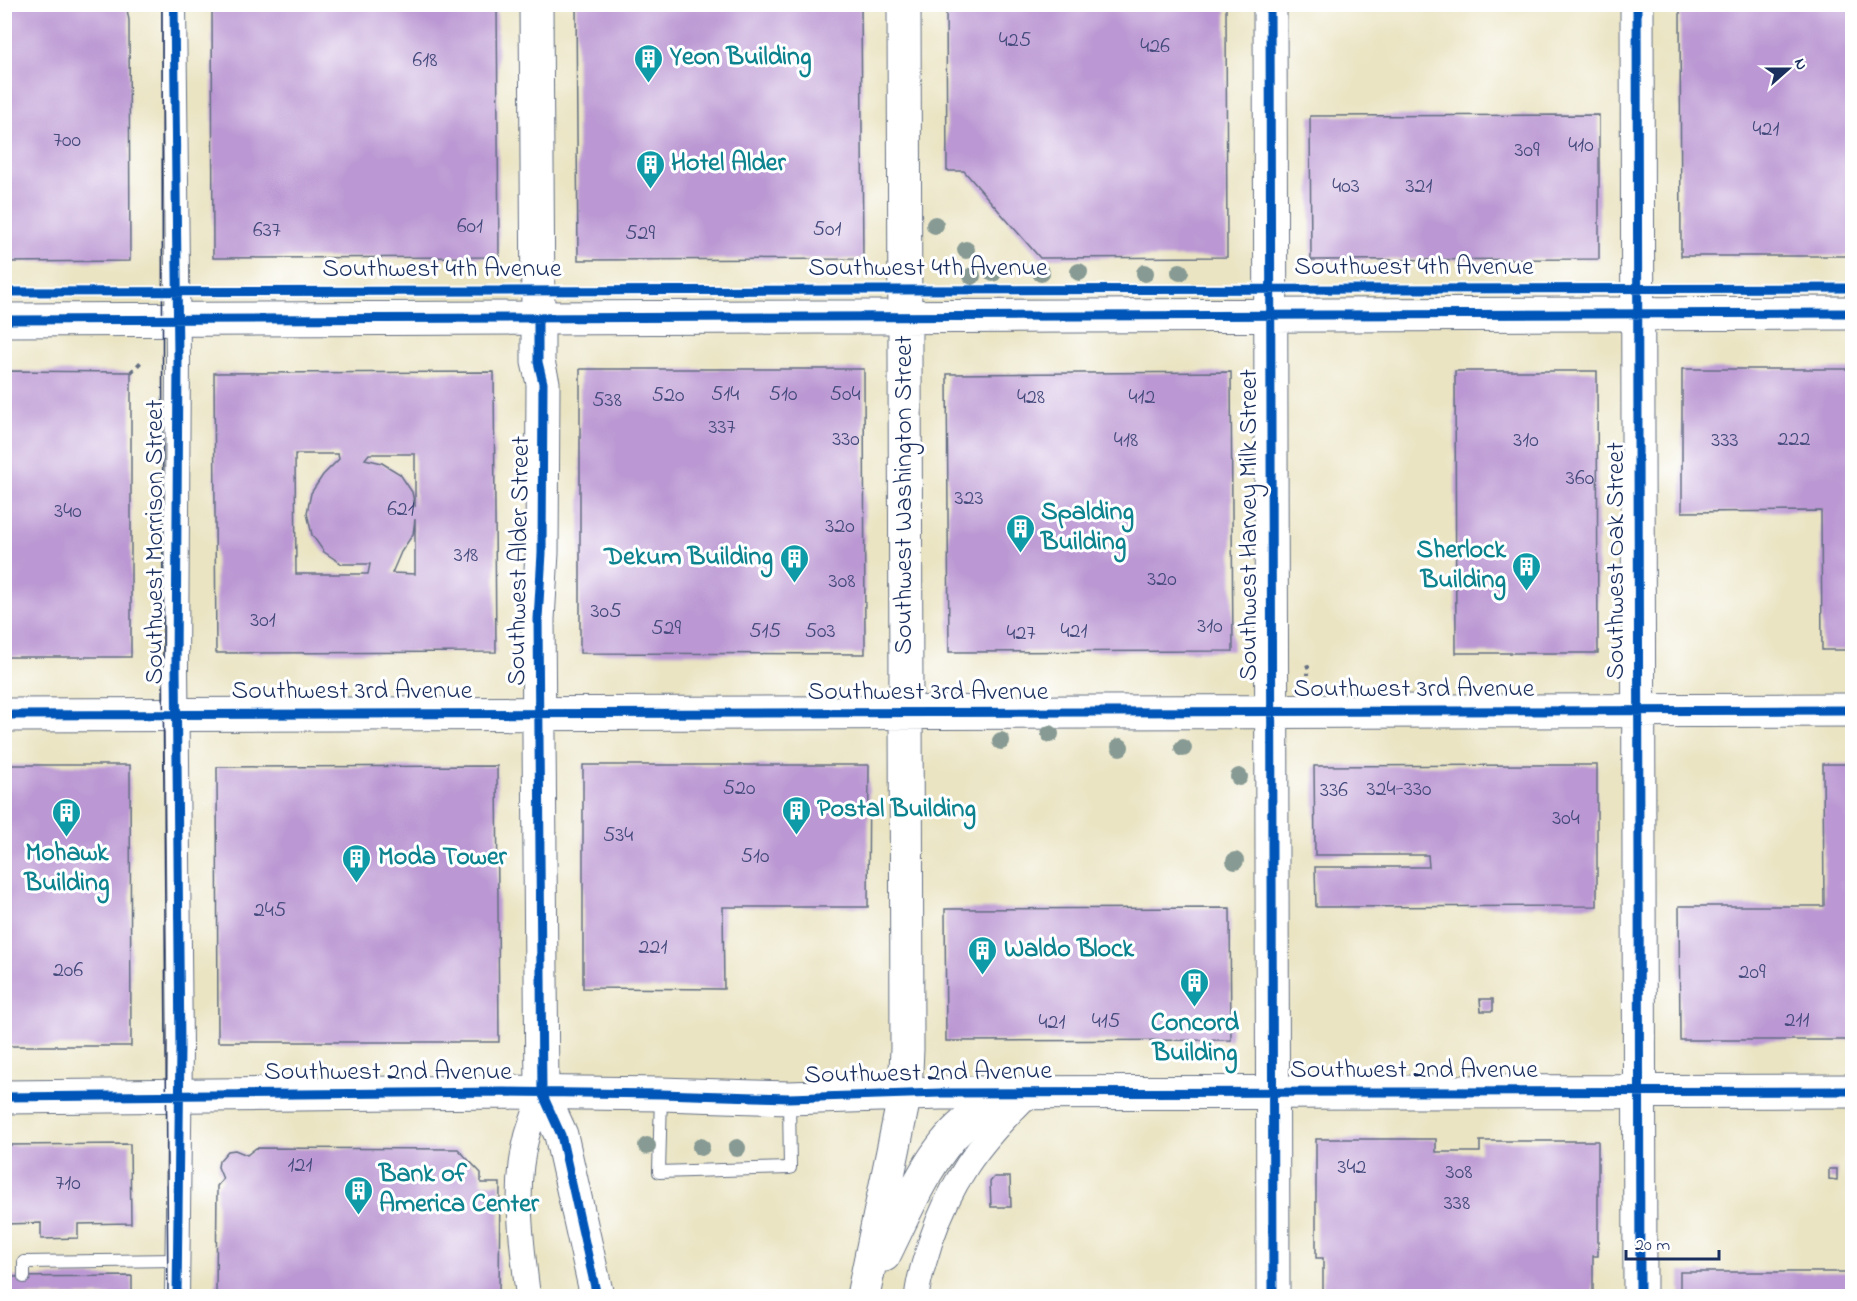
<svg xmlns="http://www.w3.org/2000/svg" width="1857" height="1301" viewBox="0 0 1857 1301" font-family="'Indie Flower',sans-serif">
<rect width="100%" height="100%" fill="#fff"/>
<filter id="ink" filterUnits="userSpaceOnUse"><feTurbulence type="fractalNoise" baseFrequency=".0167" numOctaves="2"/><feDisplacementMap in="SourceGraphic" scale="12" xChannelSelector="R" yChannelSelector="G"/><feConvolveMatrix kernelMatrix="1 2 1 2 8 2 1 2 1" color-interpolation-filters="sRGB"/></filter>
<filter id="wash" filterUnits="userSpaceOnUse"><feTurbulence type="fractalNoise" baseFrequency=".008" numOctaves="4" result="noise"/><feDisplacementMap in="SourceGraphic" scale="24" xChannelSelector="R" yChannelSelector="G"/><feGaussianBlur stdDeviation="1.35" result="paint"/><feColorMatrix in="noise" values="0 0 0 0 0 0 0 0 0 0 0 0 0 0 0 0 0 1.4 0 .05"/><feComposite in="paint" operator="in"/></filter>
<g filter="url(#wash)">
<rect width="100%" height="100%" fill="#eae4c3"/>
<g id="blocks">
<!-- building -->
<path fill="#bb98d3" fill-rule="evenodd" d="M 4,4 L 126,4 L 129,20 L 130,261 L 4,262 Z
M 212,4 L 497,4 L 499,257 L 213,258 Z
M 576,4 L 861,4 L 863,259 L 578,260 Z
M 946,4 L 1226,4 L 1227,257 L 1040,258 L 964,171 L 947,171 Z
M 1680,4 L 1852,4 L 1852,256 L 1681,256 Z
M 1599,115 L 1599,259 L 1311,260 L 1310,116 Z
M 580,369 L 864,369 L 865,654 L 580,653 Z
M 1682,369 L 1852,369 L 1852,650 L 1822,650 L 1821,511 L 1682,512 Z
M 5,371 L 131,372 L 131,657 L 5,657 Z
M 1455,371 L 1597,371 L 1598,653 L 1456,653 Z
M 494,372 L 496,652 L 216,653 L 214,373 ZM 295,454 L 338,454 L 339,459 L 323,475 L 311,493 L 307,513 L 312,535 L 324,552 L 342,564 L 370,564 L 368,574 L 296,574 ZM 369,454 L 415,454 L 415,507 L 412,492 L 400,474 L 382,463 L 365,459 ZM 415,519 L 415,574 L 392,573 L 401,552 L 413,534 Z
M 1231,372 L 1233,651 L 949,652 L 947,374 Z
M 1823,764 L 1852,764 L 1852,1040 L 1680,1040 L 1679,906 L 1824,906 Z
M 4,765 L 130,765 L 131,1046 L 4,1046 Z
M 583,765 L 869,765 L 868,907 L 723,907 L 724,989 L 583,988 Z
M 1535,765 L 1597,765 L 1597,906 L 1316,907 L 1315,867 L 1429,867 L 1428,855 L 1315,855 L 1314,766 Z
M 497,766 L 499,1042 L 218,1042 L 217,767 Z
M 1230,908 L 1231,1040 L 946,1041 L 945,909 Z
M 1480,999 L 1493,999 L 1493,1011 L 1481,1011 Z
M 1316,1139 L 1436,1139 L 1436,1152 L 1480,1152 L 1480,1141 L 1598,1141 L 1598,1256 L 1593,1256 L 1593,1296 L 1318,1296 L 1318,1294 L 1323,1294 L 1323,1258 L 1316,1258 Z
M 130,1144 L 131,1223 L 78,1224 L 78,1238 L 41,1239 L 41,1223 L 4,1224 L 4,1145 Z
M 256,1148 L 458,1149 L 481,1173 L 481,1183 L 500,1183 L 499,1296 L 216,1296 L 217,1186 L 223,1179 L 218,1167 L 219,1161 L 228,1151 L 235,1150 L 247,1155 Z
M 1829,1169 L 1837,1169 L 1837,1180 L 1829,1179 Z
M 994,1177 L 1010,1177 L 1011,1207 L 991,1207 L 990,1182 Z
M 1680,1272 L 1852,1272 L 1852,1296 L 1680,1296 Z
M 132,1276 L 132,1296 L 4,1296 L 4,1277 Z"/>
</g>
</g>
<g filter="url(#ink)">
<use href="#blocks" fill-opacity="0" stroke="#636e81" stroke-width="1.5"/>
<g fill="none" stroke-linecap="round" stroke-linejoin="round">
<defs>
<path id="lane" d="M 661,1095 L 659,1172 L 790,1168 L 789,1100
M 24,1277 L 24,1262 L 178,1260"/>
<path id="street" d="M 174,4 L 178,359 L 176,667 L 180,1047 L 177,1296
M 528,1296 C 522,1245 513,1187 527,1136 C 531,1122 537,1107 542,1093
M 917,1296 C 918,1278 925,1261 930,1243 C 951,1181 977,1146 1023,1100"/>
<path id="secondary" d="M 536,4 L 538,318 L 1852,313
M 1270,4 L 1273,1296
M 1637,4 L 1640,1296
M 4,715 L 1852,710
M 4,1097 L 504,1092 L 661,1094 L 789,1098 L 940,1093 L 1852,1091
M 884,1255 C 905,1213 928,1155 963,1125 C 977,1112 999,1106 1017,1099
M 863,1296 L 905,1093 L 907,1049 L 904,4"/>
<path id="primary" d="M 4,320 L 538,318 L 538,362 L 543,383 L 542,553 L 538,619 L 542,1093 L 561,1135 L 597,1296"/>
</defs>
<!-- lane casing -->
<use href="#lane" stroke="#636e81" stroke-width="14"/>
<!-- street casing -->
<use href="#street" stroke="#636e81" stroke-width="26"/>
<!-- secondary casing -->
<use href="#secondary" stroke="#636e81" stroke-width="35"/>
<!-- primary casing -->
<use href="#primary" stroke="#636e81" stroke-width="35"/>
<!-- path -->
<path stroke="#636e81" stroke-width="4" stroke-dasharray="4.5 4.5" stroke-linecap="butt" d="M 131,372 L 142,361
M 1306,667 L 1308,666 L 1308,675"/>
<!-- lane -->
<use href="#lane" stroke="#fff" stroke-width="12"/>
<!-- street -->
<use href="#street" stroke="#fff" stroke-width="24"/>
<!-- secondary -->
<use href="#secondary" stroke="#fff" stroke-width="33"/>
<!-- primary -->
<use href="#primary" stroke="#fff" stroke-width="33"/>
<!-- tram -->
<path stroke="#1b2f5e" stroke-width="1.5" d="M 162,4 L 163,667 L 168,1296"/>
<defs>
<path id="cycleway" d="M 174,4 L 178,359 L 176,667 L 180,1047 L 177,1296
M 1270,4 L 1273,1296
M 1637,4 L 1640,1296
M 4,292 L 1852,288
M 538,318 L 538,362 L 543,383 L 542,553 L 538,619 L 542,1093 L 561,1135 L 597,1296
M 4,320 L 1852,313
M 4,715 L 1852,710
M 4,1097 L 504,1092 L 661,1094 L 789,1098 L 940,1093 L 1852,1091"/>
</defs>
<!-- cycleway casing -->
<use href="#cycleway" stroke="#fff" stroke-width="13"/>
<!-- cycleway -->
<use href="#cycleway" stroke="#0057b8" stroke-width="9"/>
</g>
<!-- trees -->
<g fill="#879a93">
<circle cx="935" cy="225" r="9"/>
<circle cx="966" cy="250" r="9"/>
<circle cx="1079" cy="272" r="9"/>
<circle cx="1180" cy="272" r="9"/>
<circle cx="993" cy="273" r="9"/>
<circle cx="1041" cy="273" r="9"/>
<circle cx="1145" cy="273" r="9"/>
<circle cx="972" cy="276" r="9"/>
<circle cx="1050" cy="734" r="9"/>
<circle cx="1001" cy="741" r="9"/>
<circle cx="1120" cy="747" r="9"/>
<circle cx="1183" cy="748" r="9"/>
<circle cx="1239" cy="777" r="9"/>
<circle cx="1235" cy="861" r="9"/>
<circle cx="647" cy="1146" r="9"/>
<circle cx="701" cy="1147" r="9"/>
<circle cx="737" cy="1148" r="9"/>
</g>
</g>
<!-- icons -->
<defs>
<symbol id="building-pin" viewBox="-11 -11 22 30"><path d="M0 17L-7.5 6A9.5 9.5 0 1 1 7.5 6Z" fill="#0f9aa8" stroke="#fff"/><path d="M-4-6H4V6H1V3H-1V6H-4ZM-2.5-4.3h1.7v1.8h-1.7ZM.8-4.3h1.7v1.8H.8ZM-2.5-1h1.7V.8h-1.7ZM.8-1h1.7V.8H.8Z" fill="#fff"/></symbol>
</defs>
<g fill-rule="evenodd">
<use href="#building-pin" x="632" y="42" width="33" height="45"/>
<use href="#building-pin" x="634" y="148" width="33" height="45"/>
<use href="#building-pin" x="1004" y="512" width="33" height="45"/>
<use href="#building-pin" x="778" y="542" width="33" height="45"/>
<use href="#building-pin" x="1510" y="550" width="33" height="45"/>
<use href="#building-pin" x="780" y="794" width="33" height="45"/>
<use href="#building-pin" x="50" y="796" width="33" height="45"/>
<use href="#building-pin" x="340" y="842" width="33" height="45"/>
<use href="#building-pin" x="966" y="934" width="33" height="45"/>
<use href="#building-pin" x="1178" y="966" width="33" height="45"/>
<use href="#building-pin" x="342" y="1174" width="33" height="45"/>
</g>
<g text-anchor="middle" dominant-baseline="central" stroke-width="6" stroke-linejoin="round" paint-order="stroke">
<!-- number labels -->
<g font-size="22" fill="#43497b">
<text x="1015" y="41">425</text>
<text x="1155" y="47">426</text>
<text x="425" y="61">618</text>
<text x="1766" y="130">421</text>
<text x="67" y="141">700</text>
<text x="1581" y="146">410</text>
<text x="1527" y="151">309</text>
<text x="1346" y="187">403</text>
<text x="1419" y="187">321</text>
<text x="470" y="227">601</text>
<text x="827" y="230">501</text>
<text x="267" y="231">637</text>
<text x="640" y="234">529</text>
<text x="725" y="395">514</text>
<text x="783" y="395">510</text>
<text x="845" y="395">504</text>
<text x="668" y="396">520</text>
<text x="1031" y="398">428</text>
<text x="1142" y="398">412</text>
<text x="607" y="401">538</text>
<text x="722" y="428">337</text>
<text x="846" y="440">330</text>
<text x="1794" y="440">222</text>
<text x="1126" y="441">418</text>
<text x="1526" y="441">310</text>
<text x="1725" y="441">333</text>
<text x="1580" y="479">360</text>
<text x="969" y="499">323</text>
<text x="401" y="510">621</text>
<text x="68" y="512">340</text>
<text x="840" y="527">320</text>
<text x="466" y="556">318</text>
<text x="1162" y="580">320</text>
<text x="842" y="582">308</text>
<text x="606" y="612">305</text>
<text x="263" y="621">301</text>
<text x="1210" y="627">310</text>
<text x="666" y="629">529</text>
<text x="765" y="632">515</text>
<text x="820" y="632">503</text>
<text x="1074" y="632">421</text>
<text x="1021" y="634">427</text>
<text x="739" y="789">520</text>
<text x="1399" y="790">324-330</text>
<text x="1334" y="791">336</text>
<text x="1566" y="819">304</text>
<text x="618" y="836">534</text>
<text x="755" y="857">510</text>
<text x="270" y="911">245</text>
<text x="653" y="948">221</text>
<text x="68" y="971">206</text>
<text x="1752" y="973">209</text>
<text x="1797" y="1021">211</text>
<text x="1106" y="1022">415</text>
<text x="1052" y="1023">421</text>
<text x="300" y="1166">121</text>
<text x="1352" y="1168">342</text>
<text x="1459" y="1173">308</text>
<text x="68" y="1184">710</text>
<text x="1457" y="1204">338</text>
</g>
<!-- culture labels -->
<g font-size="26" font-weight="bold" fill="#0d838f" stroke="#fff" text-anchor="start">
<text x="670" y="58">Yeon Building</text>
<text x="671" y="164">Hotel Alder</text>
<text x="1041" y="513">Spalding<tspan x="1041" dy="30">Building</tspan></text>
<text x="1506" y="551" text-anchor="end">Sherlock<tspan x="1506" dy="30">Building</tspan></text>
<text x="773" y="558" text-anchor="end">Dekum Building</text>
<text x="817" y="810">Postal Building</text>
<text x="67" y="854" text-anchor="middle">Mohawk<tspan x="67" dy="30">Building</tspan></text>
<text x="378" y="858">Moda Tower</text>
<text x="1004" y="950">Waldo Block</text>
<text x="1195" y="1024" text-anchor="middle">Concord<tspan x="1195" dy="30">Building</tspan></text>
<text x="379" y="1175">Bank of<tspan x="379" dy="30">America Center</tspan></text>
</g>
<!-- street labels -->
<g font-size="26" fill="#1b2f5e" stroke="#fff">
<text x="1414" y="268">Southwest 4th Avenue</text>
<text x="928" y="269">Southwest 4th Avenue</text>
<text x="442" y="270">Southwest 4th Avenue</text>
<text transform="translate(905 495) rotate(-90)">Southwest Washington Street</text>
<text transform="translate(1250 525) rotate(-90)">Southwest Harvey Milk Street</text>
<text transform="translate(156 542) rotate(-90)">Southwest Morrison Street</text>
<text transform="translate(520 561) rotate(-89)">Southwest Alder Street</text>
<text transform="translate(1617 561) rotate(-90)">Southwest Oak Street</text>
<text x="1414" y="690">Southwest 3rd Avenue</text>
<text x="352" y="692">Southwest 3rd Avenue</text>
<text x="928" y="693">Southwest 3rd Avenue</text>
<text x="1414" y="1071">Southwest 2nd Avenue</text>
<text x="388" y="1073">Southwest 2nd Avenue</text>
<text transform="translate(928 1074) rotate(-1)">Southwest 2nd Avenue</text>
</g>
</g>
<!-- margin -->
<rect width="1857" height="1301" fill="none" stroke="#fff" stroke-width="24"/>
<!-- north arrow -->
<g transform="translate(1788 69) rotate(69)" stroke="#ffffff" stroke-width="4.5" paint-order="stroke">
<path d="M0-4.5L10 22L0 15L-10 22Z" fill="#1b2f5e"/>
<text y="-9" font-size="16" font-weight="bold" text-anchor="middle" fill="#1b2f5e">N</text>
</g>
<!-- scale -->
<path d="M1626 1250v9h93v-9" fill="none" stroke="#1b2f5e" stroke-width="3"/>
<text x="1635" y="1250" font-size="18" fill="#1b2f5e" stroke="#ffffff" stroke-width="4.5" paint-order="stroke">20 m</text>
</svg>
